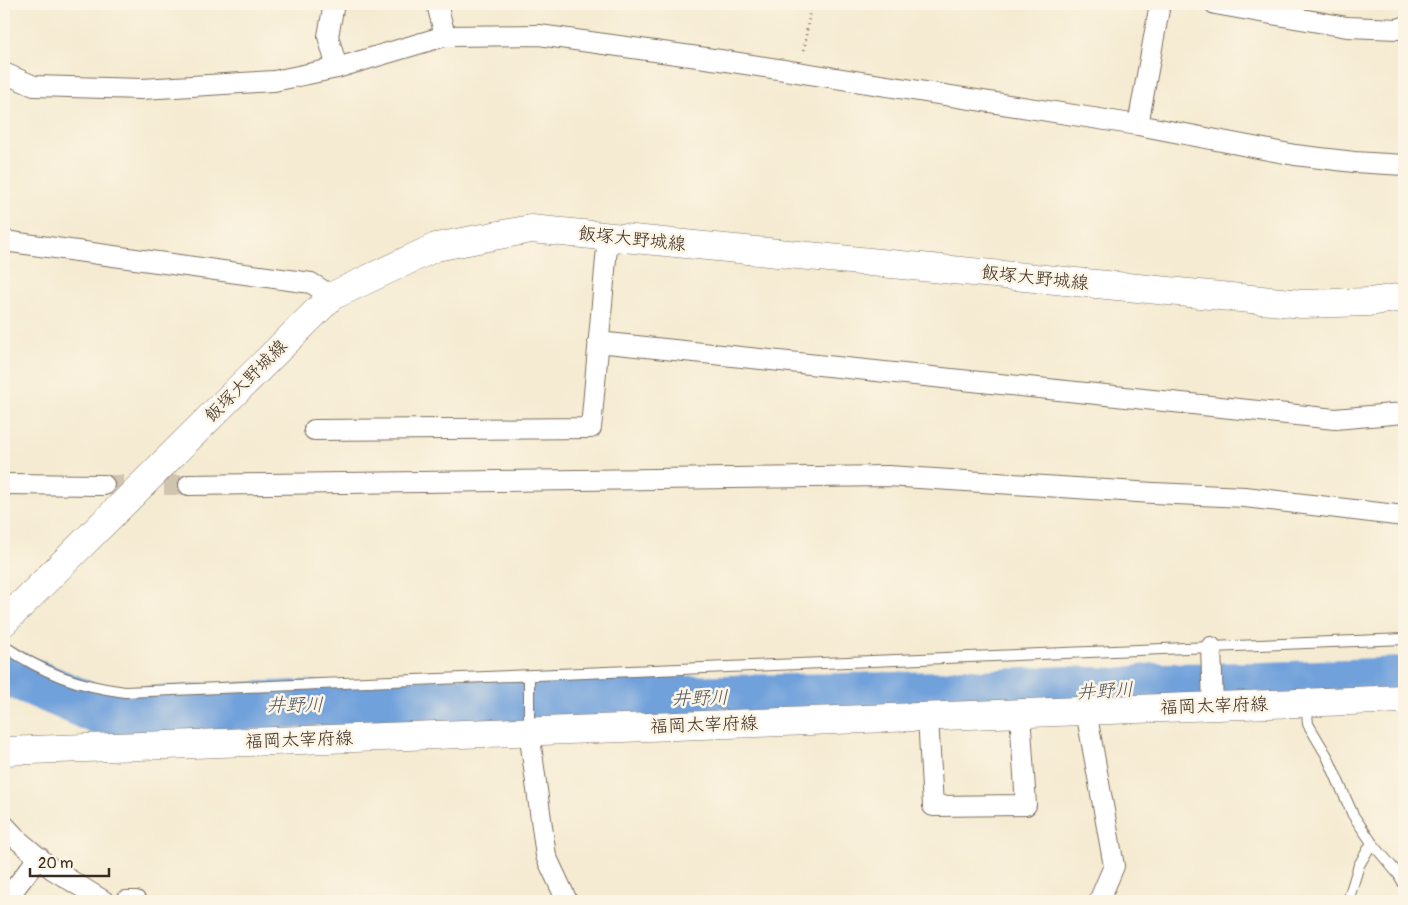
<svg xmlns="http://www.w3.org/2000/svg" width="1408" height="905" viewBox="0 0 1408 905" font-family="Pangolin,'Klee One',sans-serif">
<rect width="100%" height="100%" fill="#fcf5e5"/>
<filter id="ink" filterUnits="userSpaceOnUse"><feTurbulence type="fractalNoise" baseFrequency=".02" numOctaves="2"/><feDisplacementMap in="SourceGraphic" scale="10" xChannelSelector="R" yChannelSelector="G"/><feConvolveMatrix kernelMatrix="1 2 1 2 8 2 1 2 1" color-interpolation-filters="sRGB"/></filter>
<filter id="wash" filterUnits="userSpaceOnUse"><feTurbulence type="fractalNoise" baseFrequency=".0096" numOctaves="4" result="noise"/><feDisplacementMap in="SourceGraphic" scale="20" xChannelSelector="R" yChannelSelector="G"/><feGaussianBlur stdDeviation="1.12" result="paint"/><feColorMatrix in="noise" values="0 0 0 0 0 0 0 0 0 0 0 0 0 0 0 0 0 1.4 0 .05"/><feComposite in="paint" operator="in"/></filter>
<g filter="url(#wash)">
<rect width="100%" height="100%" fill="#f5ebd2"/>
<g fill="none" stroke-linecap="round" stroke-linejoin="round">
<!-- river -->
<path stroke="#71a1db" stroke-width="48" d="M 4,670 L 102,712 L 295,704 L 376,706 L 471,701 L 590,699 L 676,700 L 947,695 L 964,692 L 981,694 L 1065,690 L 1118,692 L 1155,687 L 1262,686 L 1404,681"/>
</g>
</g>
<g filter="url(#ink)">
<g fill="none" stroke-linecap="round" stroke-linejoin="round">
<!-- street-tunnel -->
<path stroke="#d0c4ae" stroke-width="20" stroke-dasharray="20 10" stroke-linecap="butt" d="M 104,485 L 189,485"/>
<defs>
<path id="lane" d="M 4,646 C 43,673 78,686 125,692 L 1404,639
M 529,676 L 529,730
M 1306,704 L 1308,724 L 1327,756 L 1353,815 L 1372,843 L 1399,875 L 1404,884
M 1348,901 L 1359,865 L 1372,843"/>
<path id="street" d="M 334,4 L 328,36 L 337,68
M 437,4 L 445,36
M 1215,4 L 1347,27 L 1398,29 L 1404,27
M 4,73 L 34,86 L 142,89 L 274,81 L 337,68 L 445,36 L 539,35 L 720,60 L 1138,125 L 1295,155 L 1354,162 L 1404,165
M 1138,125 L 1160,4
M 4,241 L 311,283 L 332,296
M 598,342 L 1335,419 L 1404,413
M 314,430 L 591,428 L 608,236
M 4,484 L 104,485
M 189,485 L 888,476 L 1153,493 L 1245,497 L 1404,516
M 1211,647 L 1213,706
M 1086,711 L 1114,866 L 1099,901
M 928,717 L 933,806 L 1026,805 L 1020,714
M 529,731 L 546,856 L 567,901
M 4,825 L 17,839 L 52,869 L 104,901
M 5,901 L 39,857
M 126,901 L 136,901"/>
<path id="primary" d="M 4,622 L 332,296 L 436,247 L 531,229 L 1302,304 L 1369,302 L 1404,297
M 4,751 L 1404,699"/>
</defs>
<!-- lane casing -->
<use href="#lane" stroke="#7c6e5d" stroke-width="12"/>
<!-- street casing -->
<use href="#street" stroke="#7c6e5d" stroke-width="22"/>
<!-- primary casing -->
<use href="#primary" stroke="#7c6e5d" stroke-width="29"/>
<!-- path -->
<path stroke="#7c6e5d" stroke-width="3" stroke-dasharray="1 4" stroke-linecap="butt" d="M 804,50 L 811,4"/>
<!-- lane -->
<use href="#lane" stroke="#fff" stroke-width="10"/>
<!-- street -->
<use href="#street" stroke="#fff" stroke-width="20"/>
<!-- primary -->
<use href="#primary" stroke="#fff" stroke-width="28"/>
</g>
</g>
<g text-anchor="middle" dominant-baseline="central" stroke-width="5" stroke-linejoin="round" paint-order="stroke">
<!-- street labels -->
<g font-size="18" fill="#3b2a1e" stroke="#fcf5e5">
<text transform="translate(632 239) rotate(6)">飯塚大野城線</text>
<text transform="translate(1035 278) rotate(6)">飯塚大野城線</text>
<text transform="translate(246 381) rotate(-45)">飯塚大野城線</text>
<text transform="translate(1214 706) rotate(-2)">福岡太宰府線</text>
<text transform="translate(704 725) rotate(-2)">福岡太宰府線</text>
<text transform="translate(299 740) rotate(-2)">福岡太宰府線</text>
</g>
<!-- water labels -->
<g font-size="19" font-style="italic" fill="#4e5460" stroke="#fcf5e5">
<text transform="translate(1105 691) rotate(-3)">井野川</text>
<text transform="translate(700 698) rotate(-1)">井野川</text>
<text x="295" y="705">井野川</text>
</g>
</g>
<!-- margin -->
<rect width="1408" height="905" fill="none" stroke="#fcf5e5" stroke-width="20"/>
<!-- scale -->
<path d="M30 868v8h79v-8" fill="none" stroke="#3b2a1e" stroke-width="2.5"/>
<text x="38" y="868" font-size="15" fill="#3b2a1e" stroke="#fcf5e5" stroke-width="4" paint-order="stroke">20 m</text>
</svg>
